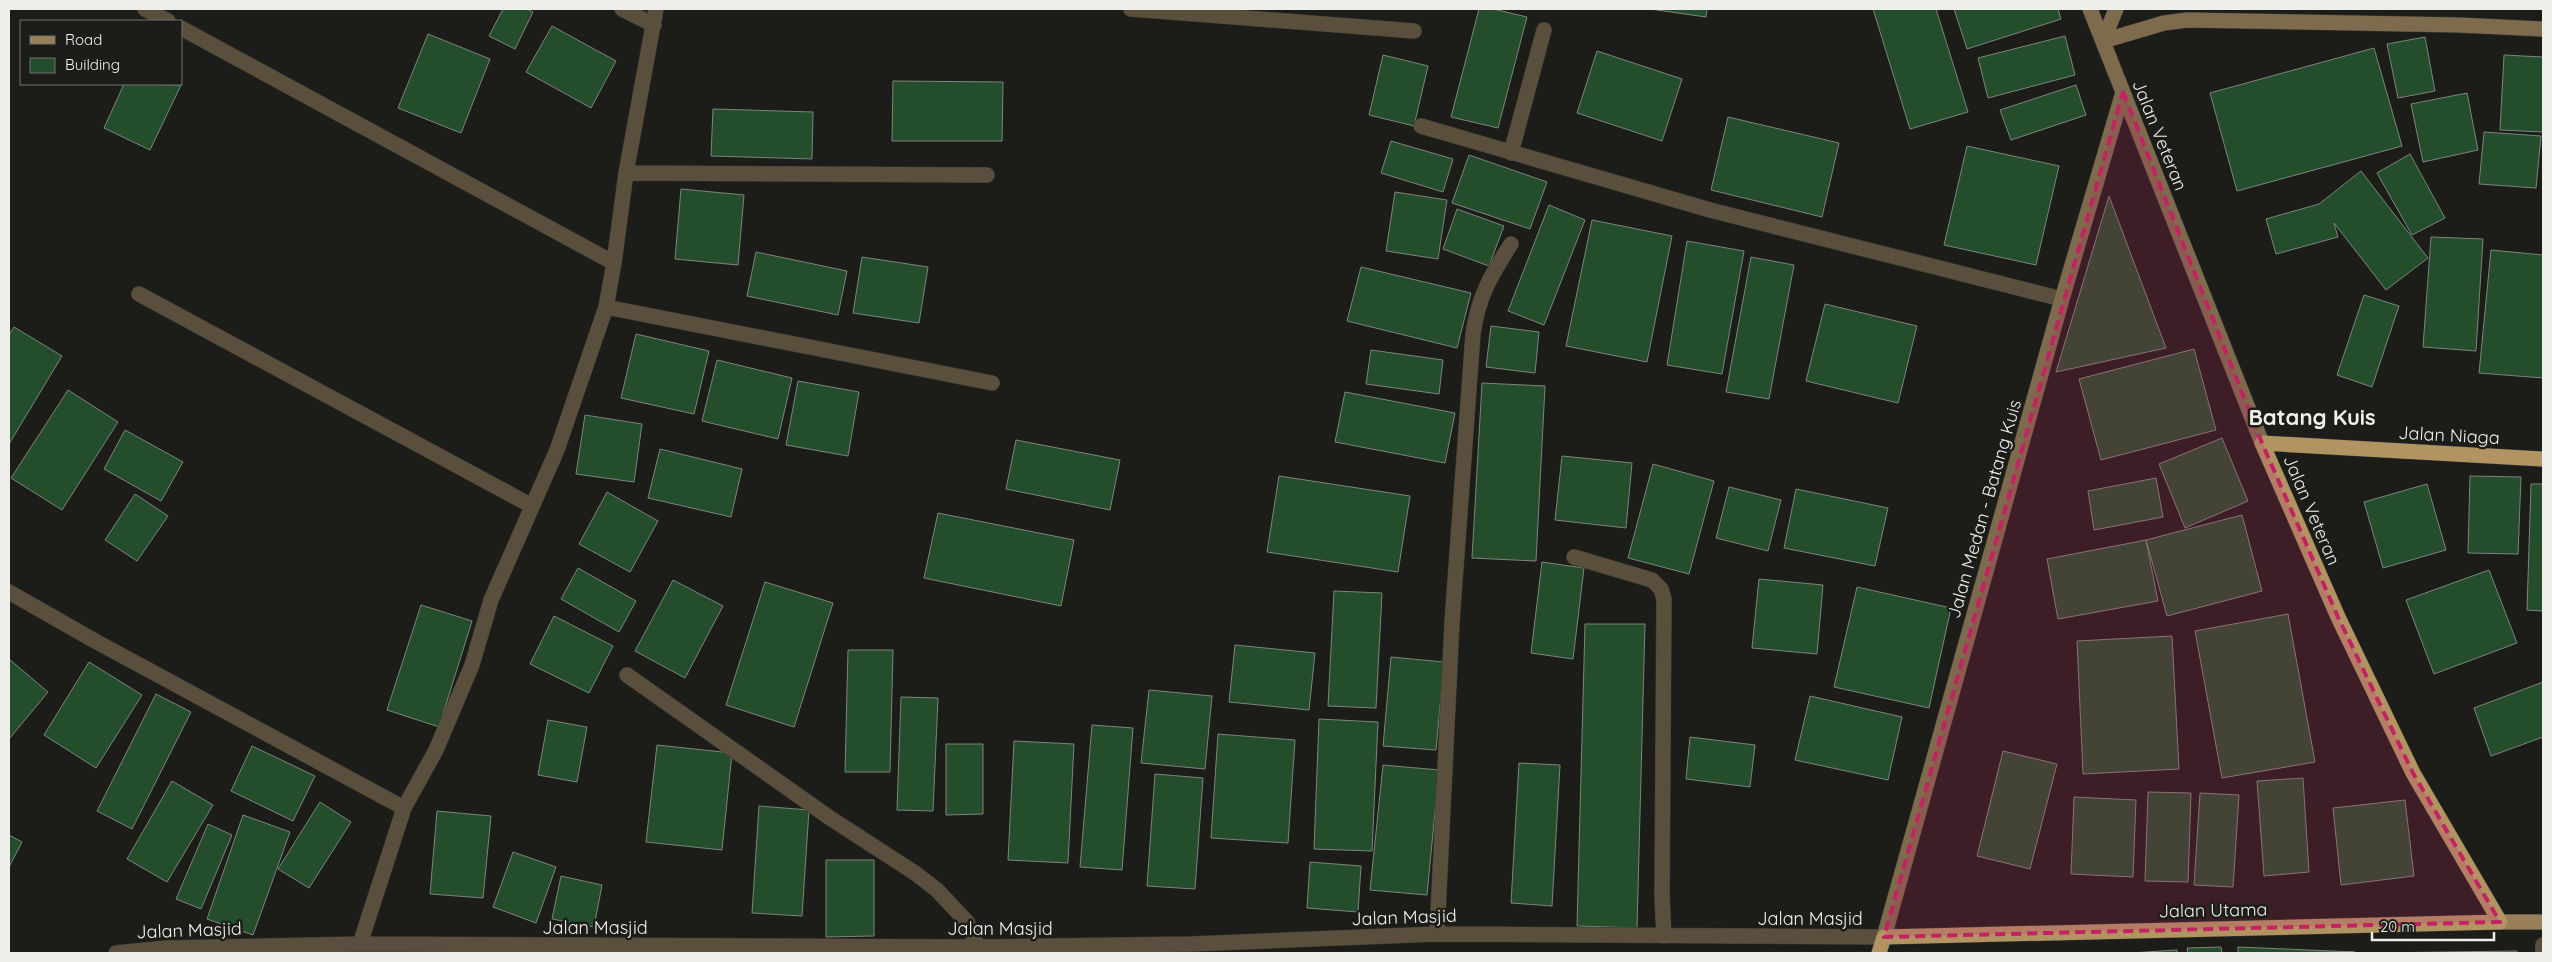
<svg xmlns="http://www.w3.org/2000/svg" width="2552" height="962" viewBox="0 0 2552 962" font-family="Quicksand,sans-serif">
<rect width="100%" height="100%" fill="#1c1d18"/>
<!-- building -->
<path fill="#234d2b" stroke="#7e847f" d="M 503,9 L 527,9 L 533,12 L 515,49 L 489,36 Z
M 1479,9 L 1493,9 L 1527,17 L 1498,128 L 1451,117 Z
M 1650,9 L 1707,9 L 1706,17 Z
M 1873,9 L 1936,9 L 1968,112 L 1910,129 Z
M 1954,9 L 2058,9 L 2061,19 L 1967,49 Z
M 552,26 L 616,61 L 591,108 L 526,72 Z
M 428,34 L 490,59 L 461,133 L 398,108 Z
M 2065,36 L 2075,75 L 1988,98 L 1978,58 Z
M 2425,37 L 2435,91 L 2398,98 L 2387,44 Z
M 2374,48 L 2402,146 L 2237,191 L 2210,93 Z
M 1597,51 L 1682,79 L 1662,141 L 1577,113 Z
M 1383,55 L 1428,66 L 1414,126 L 1369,115 Z
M 2504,55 L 2543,57 L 2543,132 L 2500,130 Z
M 893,81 L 1003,82 L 1002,141 L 892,141 Z
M 124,84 L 181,85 L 150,150 L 104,128 Z
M 2076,85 L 2086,115 L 2011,140 L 2000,110 Z
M 2467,93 L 2478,150 L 2423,162 L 2411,104 Z
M 713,109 L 813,112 L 812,159 L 711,156 Z
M 1728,117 L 1839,143 L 1822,217 L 1711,190 Z
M 2484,132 L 2541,136 L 2536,188 L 2479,184 Z
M 1391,141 L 1453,159 L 1443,192 L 1381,173 Z
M 1967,146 L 2059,166 L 2036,265 L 1944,245 Z
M 2410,154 L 2445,218 L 2412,235 L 2377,173 Z
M 1469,155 L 1547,182 L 1530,229 L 1452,203 Z
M 2361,171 L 2428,258 L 2386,290 L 2334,223 L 2338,237 L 2276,254 L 2266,219 L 2319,204 Z
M 681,189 L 744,195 L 738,265 L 675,259 Z
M 1395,192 L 1447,200 L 1438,259 L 1386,251 Z
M 2109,196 L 2166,348 L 2056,372 Z
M 1549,205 L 1585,220 L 1544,325 L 1508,311 Z
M 1457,209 L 1504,226 L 1489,266 L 1443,249 Z
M 1592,220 L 1672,236 L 1647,362 L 1566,346 Z
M 2431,237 L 2483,239 L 2476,351 L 2423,347 Z
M 1687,241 L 1744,251 L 1722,374 L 1667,365 Z
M 2491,250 L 2543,255 L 2543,378 L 2479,373 Z
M 756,252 L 847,271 L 838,315 L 747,296 Z
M 862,257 L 928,267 L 919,323 L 853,313 Z
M 1751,257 L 1794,265 L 1769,399 L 1726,392 Z
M 1361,267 L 1471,293 L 1457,348 L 1347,321 Z
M 2364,295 L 2399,306 L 2372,387 L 2337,375 Z
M 1825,304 L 1917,326 L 1898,403 L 1806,381 Z
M 1491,326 L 1539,332 L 1535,373 L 1486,367 Z
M 14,327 L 62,356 L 9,444 L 9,335 Z
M 636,334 L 709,351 L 694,414 L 621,398 Z
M 2194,349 L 2216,430 L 2101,460 L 2079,379 Z
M 1371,350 L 1443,360 L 1439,394 L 1366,384 Z
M 717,360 L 792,378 L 778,439 L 702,421 Z
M 798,381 L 859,392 L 848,456 L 786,445 Z
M 1482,383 L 1545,386 L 1536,561 L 1472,558 Z
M 68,390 L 118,422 L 62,510 L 11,478 Z
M 1345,392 L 1455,413 L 1445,463 L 1335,442 Z
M 585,415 L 642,424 L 634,482 L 576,474 Z
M 125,430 L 183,462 L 161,501 L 104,469 Z
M 2222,438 L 2248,501 L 2185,528 L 2159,464 Z
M 1016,440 L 1120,460 L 1110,510 L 1006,489 Z
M 660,449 L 742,469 L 731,517 L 648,498 Z
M 1562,456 L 1632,463 L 1626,528 L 1555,520 Z
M 1653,464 L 1714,481 L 1689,574 L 1628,558 Z
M 1279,476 L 1410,496 L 1398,572 L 1267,552 Z
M 2470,476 L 2521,477 L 2518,554 L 2468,553 Z
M 2156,478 L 2163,517 L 2094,530 L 2088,491 Z
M 2427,484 L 2446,550 L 2383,568 L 2364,502 Z
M 2531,484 L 2543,484 L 2543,611 L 2527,610 Z
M 1729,487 L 1781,500 L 1768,551 L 1716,538 Z
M 1796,489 L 1888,508 L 1875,566 L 1784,548 Z
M 607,492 L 658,521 L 630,572 L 579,544 Z
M 135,494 L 168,516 L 137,561 L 105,540 Z
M 938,513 L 1074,540 L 1061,606 L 924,578 Z
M 2242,515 L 2262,591 L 2167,616 L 2146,540 Z
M 2146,540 L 2158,601 L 2058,619 L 2047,559 Z
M 1542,562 L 1584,568 L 1573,659 L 1531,653 Z
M 578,568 L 636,601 L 619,632 L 561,599 Z
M 2489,570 L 2517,643 L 2434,674 L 2406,600 Z
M 1759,579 L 1823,585 L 1817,654 L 1752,648 Z
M 673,580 L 723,606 L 685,678 L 635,651 Z
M 765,582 L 833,603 L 794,727 L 726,705 Z
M 1857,587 L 1951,608 L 1929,708 L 1834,687 Z
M 1334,591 L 1382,593 L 1376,708 L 1328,706 Z
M 421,605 L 472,621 L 439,727 L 387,710 Z
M 2288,614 L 2315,762 L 2222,778 L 2195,631 Z
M 554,616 L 613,646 L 589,693 L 530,664 Z
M 1585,624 L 1645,624 L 1637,928 L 1577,926 Z
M 2172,636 L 2179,769 L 2083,774 L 2077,641 Z
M 1235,645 L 1315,653 L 1309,710 L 1229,702 Z
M 848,650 L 893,650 L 890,772 L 845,772 Z
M 1391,657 L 1444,662 L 1436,750 L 1383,746 Z
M 9,659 L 48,692 L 9,739 Z
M 89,662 L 142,695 L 96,768 L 44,735 Z
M 2543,682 L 2543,737 L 2491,756 L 2474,708 Z
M 1149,690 L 1212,696 L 1205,769 L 1141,763 Z
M 156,694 L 191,712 L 132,829 L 97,811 Z
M 1810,696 L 1902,717 L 1888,780 L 1795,760 Z
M 901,697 L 938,698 L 933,811 L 897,810 Z
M 1319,719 L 1378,722 L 1372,851 L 1314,849 Z
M 548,720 L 587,727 L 577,782 L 538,775 Z
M 1092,725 L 1133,728 L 1122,870 L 1080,867 Z
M 1218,734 L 1295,740 L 1288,843 L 1211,838 Z
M 1690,737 L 1755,745 L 1750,787 L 1686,779 Z
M 1014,741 L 1074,744 L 1068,863 L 1008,860 Z
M 946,744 L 983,744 L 983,814 L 946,815 Z
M 657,745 L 732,753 L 722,850 L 646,842 Z
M 252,746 L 315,776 L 293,821 L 231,791 Z
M 2003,751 L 2057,764 L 2030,869 L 1977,856 Z
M 1519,763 L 1560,765 L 1552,906 L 1511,903 Z
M 1383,765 L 1439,770 L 1427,895 L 1370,890 Z
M 1155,774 L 1203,778 L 1195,889 L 1147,886 Z
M 2303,778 L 2309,872 L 2264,876 L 2257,781 Z
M 172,781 L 213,805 L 167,882 L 127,859 Z
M 2148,792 L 2191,793 L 2188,882 L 2145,881 Z
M 2200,793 L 2239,795 L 2233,887 L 2194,885 Z
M 2074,797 L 2136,800 L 2133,877 L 2071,874 Z
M 2405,800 L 2414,876 L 2341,885 L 2333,808 Z
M 320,802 L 351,822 L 309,888 L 278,869 Z
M 759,806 L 809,810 L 802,916 L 752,913 Z
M 437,811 L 491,816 L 483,898 L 430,894 Z
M 243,815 L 290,832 L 253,935 L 207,919 Z
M 208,824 L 232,835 L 201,909 L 176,899 Z
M 9,835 L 22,842 L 9,867 Z
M 513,852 L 556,867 L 536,923 L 493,907 Z
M 826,860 L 874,860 L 874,936 L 826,937 Z
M 1310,862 L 1361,866 L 1358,912 L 1307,908 Z
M 561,876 L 602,885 L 594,927 L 552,919 Z
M 2221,947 L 2222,953 L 2188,953 L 2187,948 Z
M 2238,947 L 2355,952 L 2238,953 Z
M 2177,950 L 2177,953 L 2131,953 Z
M 2517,951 L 2517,953 L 2373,953 Z"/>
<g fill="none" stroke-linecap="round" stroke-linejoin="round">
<defs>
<path id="lane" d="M 2543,953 L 2543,945"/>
<path id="street" d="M 145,9 L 168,21
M 622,9 L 654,25
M 1131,9 L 1414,31
M 181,28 L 614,263
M 1421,126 L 1710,210 L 2062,299
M 1511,153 L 1544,30
M 626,173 L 987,175
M 139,294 L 532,506
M 606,307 L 992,383
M 1574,557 L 1652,580 L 1661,589 L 1664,599 L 1662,897 L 1664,936
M 9,592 L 95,641 L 404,808
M 627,675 L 830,818 L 915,873 L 937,890 L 967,922 L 978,947
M 1437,934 L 1452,622 L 1473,334 C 1478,297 1491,275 1511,244
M 360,944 L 404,808 L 436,750 L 472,665 L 491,600 L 557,450 L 606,307 L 614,263 L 626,173 L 656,9
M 116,953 L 166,948 L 360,944 L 978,947 L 1191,944 L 1437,934 L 1884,937"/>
<path id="secondary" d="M 2090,9 L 2262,443
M 2103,41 L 2164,23 L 2187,20 L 2459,25 L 2543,29
M 2103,41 L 2116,9
M 1884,937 L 2062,299 L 2123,92"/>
<path id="primary" d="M 2500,922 L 2543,922"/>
<path id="highway" d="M 1879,953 L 1884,937 L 2500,922 L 2413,773 L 2338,617 L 2262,443 L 2543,459"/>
</defs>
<!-- lane casing -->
<use href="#lane" stroke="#393a36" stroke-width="16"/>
<!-- street casing -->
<use href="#street" stroke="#393a36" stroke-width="16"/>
<!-- secondary casing -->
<use href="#secondary" stroke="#393a36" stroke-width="16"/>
<!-- primary casing -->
<use href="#primary" stroke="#393a36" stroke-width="16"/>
<!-- highway casing -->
<use href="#highway" stroke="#393a36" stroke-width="16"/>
<!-- lane -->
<use href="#lane" stroke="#5a4e3c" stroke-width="15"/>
<!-- street -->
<use href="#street" stroke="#5a4e3c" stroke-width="15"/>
<!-- secondary -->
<use href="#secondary" stroke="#7e6a4c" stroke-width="15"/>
<!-- primary -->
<use href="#primary" stroke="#998058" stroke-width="15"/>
<!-- highway -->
<use href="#highway" stroke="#b29463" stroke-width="15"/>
</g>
<!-- marked area -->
<path fill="#c42362" fill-opacity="0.2" stroke="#c42362" stroke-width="4" stroke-dasharray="10 6" stroke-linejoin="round" d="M 2123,92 L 2262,443 L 2338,617 L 2413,773 L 2500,922 L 1884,937 Z"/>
<g text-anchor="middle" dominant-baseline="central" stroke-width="5" stroke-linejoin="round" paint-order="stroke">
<!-- street labels -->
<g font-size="18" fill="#eeefeb" stroke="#1c1d18">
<text transform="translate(2160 135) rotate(68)">Jalan Veteran</text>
<text transform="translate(2449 435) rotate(3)">Jalan Niaga</text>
<text transform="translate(1984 509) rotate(-74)">Jalan Medan - Batang Kuis</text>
<text transform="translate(2312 510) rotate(67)">Jalan Veteran</text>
<text transform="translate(2213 910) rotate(-1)">Jalan Utama</text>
<text transform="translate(1404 917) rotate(-2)">Jalan Masjid</text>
<text x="1810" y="918">Jalan Masjid</text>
<text x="595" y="927">Jalan Masjid</text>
<text x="1000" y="928">Jalan Masjid</text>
<text transform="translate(189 930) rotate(-2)">Jalan Masjid</text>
</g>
<!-- district labels -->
<g font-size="22" font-weight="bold" fill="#eeefeb" stroke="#1c1d18">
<text x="2312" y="417">Batang Kuis</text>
</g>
</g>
<!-- border -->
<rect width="2552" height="962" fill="none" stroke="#eeefeb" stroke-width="20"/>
<!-- legend -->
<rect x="20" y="20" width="162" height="65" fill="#1c1d18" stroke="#70716c"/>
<rect x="30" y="36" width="25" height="8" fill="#998058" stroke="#70716c"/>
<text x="65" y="45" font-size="15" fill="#eeefeb">Road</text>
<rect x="30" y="58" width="25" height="15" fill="#234d2b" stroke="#70716c"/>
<text x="65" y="70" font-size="15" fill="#eeefeb">Building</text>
<!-- scale -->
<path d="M2372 932v8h122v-8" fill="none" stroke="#eeefeb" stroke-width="2.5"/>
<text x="2380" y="932" font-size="15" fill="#eeefeb" stroke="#1c1d18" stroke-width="4" paint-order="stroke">20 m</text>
</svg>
